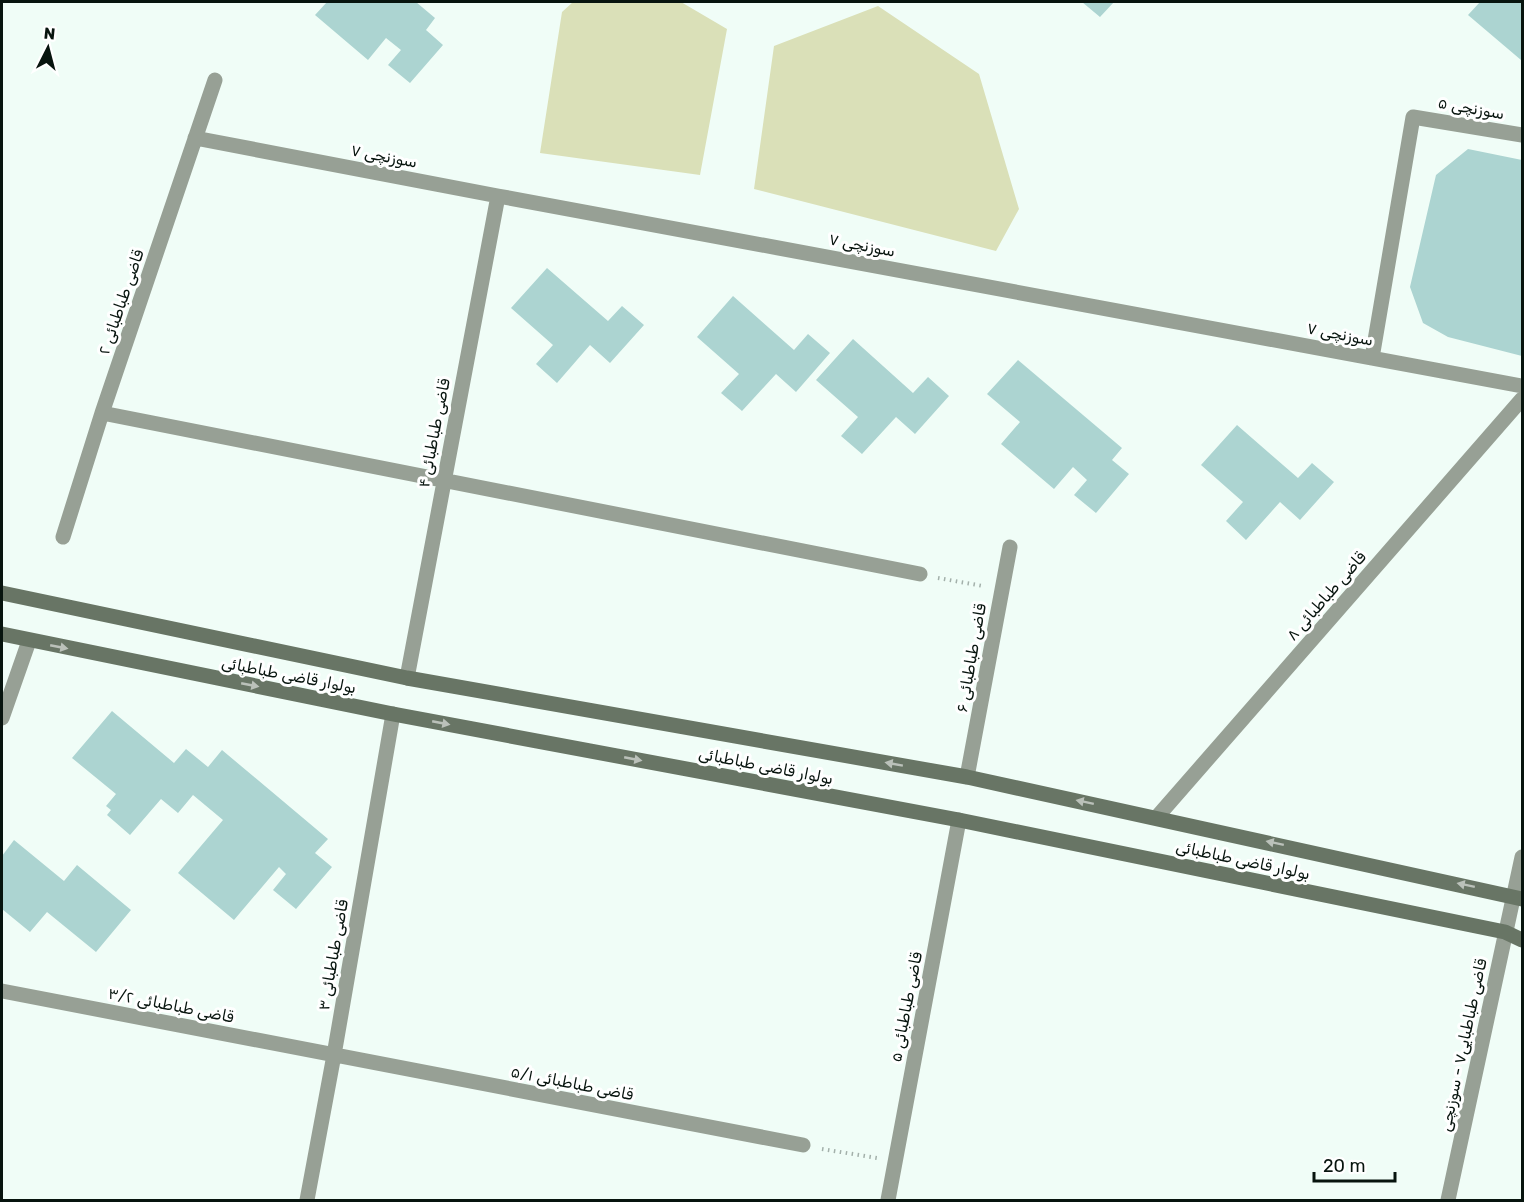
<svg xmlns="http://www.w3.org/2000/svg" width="1524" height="1202" viewBox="0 0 1524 1202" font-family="Rubik,'Noto Sans Arabic',sans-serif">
<rect width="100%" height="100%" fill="#f0fdf7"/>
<!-- green -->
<path fill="#dae0b8" d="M 573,2 L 681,2 L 727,29 L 700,175 L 540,153 L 562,12 Z
M 878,6 L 979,74 L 1019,209 L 996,251 L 754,189 L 774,46 Z"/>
<!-- building -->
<path fill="#acd4d1" d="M 327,2 L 416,2 L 435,18 L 426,30 L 443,45 L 410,83 L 388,65 L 401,50 L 386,38 L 368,60 L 315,15 Z
M 1082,2 L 1114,2 L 1100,17 Z
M 1480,2 L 1522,2 L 1522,58 L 1521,60 L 1468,15 Z
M 1468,149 L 1522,160 L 1522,356 L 1448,337 L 1423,323 L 1410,287 L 1436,175 Z
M 547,268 L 608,321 L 622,306 L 644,325 L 610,363 L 590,345 L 557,383 L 536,364 L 553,345 L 511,308 Z
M 733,296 L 794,350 L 808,334 L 830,353 L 796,392 L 776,374 L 742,411 L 721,393 L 739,374 L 697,337 Z
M 853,339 L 913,393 L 928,377 L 949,396 L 915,434 L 896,417 L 862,454 L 841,436 L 858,417 L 816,380 Z
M 1018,360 L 1122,448 L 1112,460 L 1129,474 L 1096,513 L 1074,495 L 1087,480 L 1073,467 L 1054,489 L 1001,444 L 1020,422 L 987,394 Z
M 1237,425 L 1298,478 L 1312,463 L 1334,482 L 1300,520 L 1280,502 L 1246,540 L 1226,521 L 1243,502 L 1201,465 Z
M 112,711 L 174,763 L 186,749 L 208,767 L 222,750 L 328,839 L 315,853 L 332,867 L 296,909 L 273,890 L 286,874 L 279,867 L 234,920 L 178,873 L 223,820 L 193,795 L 178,813 L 161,799 L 130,835 L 107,815 L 111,810 L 106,806 L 116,794 L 72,758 Z
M 14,840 L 64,881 L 77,865 L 131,910 L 96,952 L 47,912 L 30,932 L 2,909 L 2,856 Z"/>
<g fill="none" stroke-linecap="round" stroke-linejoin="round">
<!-- path -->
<path stroke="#a3b0aa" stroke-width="4" stroke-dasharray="1.5 4.5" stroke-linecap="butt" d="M 938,578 L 983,586
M 822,1149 L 877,1158"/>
<!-- street -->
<path stroke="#97a095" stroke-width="15" d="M 195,138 L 498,196 L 1522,386
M 1372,358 L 1413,117 L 1522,135
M 102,413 L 920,574
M 63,537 L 102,413 L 215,80
M 407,678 L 498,196
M 2,718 L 29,641
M 967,777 L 1010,547
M 1157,817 L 1522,399
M 2,991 L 803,1145
M 307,1200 L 334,1055 L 393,714
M 888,1200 L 959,820
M 1448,1200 L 1522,857"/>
<!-- secondary -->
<path stroke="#687565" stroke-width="15" d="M 2,593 L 407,678 L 967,777 L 1522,899
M 2,634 L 393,714 L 959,820 L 1505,932 L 1522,940"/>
</g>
<!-- one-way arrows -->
<defs><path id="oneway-solid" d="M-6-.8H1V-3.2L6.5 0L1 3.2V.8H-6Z" transform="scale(1.5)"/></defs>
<g fill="#bbc1ba">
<use href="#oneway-solid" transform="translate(59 647) rotate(11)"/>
<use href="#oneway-solid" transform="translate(250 685) rotate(11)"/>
<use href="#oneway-solid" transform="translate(441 723) rotate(11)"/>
<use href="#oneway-solid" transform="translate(633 759) rotate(11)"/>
<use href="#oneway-solid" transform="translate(894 764) rotate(-170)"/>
<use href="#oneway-solid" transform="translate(1085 802) rotate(-168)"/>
<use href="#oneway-solid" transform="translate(1275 843) rotate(-168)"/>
<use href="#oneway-solid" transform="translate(1466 885) rotate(-168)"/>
</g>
<g text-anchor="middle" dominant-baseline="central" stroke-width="6" stroke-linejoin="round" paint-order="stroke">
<!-- street labels -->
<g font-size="16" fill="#07140e" stroke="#fff">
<text transform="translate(1471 108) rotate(10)">سوزنچی ۵</text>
<text transform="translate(384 156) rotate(11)">سوزنچی ۷</text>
<text transform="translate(862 245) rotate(11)">سوزنچی ۷</text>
<text transform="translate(121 302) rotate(-71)">قاضی طباطبائی ۲</text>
<text transform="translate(1340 334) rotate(11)">سوزنچی ۷</text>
<text transform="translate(434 433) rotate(-79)">قاضی طباطبائی ۴</text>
<text transform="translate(1326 596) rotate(-49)">قاضی طباطبائی ۸</text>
<text transform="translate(971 658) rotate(-80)">قاضی طباطبائی ۶</text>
<text transform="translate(289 675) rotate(11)">بولوار قاضی طباطبائی</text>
<text transform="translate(766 766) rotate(11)">بولوار قاضی طباطبائی</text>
<text transform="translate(1243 860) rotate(12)">بولوار قاضی طباطبائی</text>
<text transform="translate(333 955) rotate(-80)">قاضی طباطبائی ۳</text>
<text transform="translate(171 1005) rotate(11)">قاضی طباطبائی ۳/۲</text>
<text transform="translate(906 1007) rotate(-79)">قاضی طباطبائی ۵</text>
<text transform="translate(1463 1045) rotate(-78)">قاضی طباطبایی۷ - سوزنچی</text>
<text transform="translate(572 1083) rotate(11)">قاضی طباطبائی ۵/۱</text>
</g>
</g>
<!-- border -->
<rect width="1524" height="1202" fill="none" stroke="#07140e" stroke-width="6"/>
<!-- north arrow -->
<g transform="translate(48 48) rotate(6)" stroke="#ffffff" stroke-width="4.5" paint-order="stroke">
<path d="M0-4.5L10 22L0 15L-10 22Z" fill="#07140e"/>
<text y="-9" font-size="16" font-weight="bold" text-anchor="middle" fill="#07140e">N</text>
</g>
<!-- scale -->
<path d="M1314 1172v9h81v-9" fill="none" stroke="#07140e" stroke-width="3"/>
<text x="1323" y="1172" font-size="18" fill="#07140e" stroke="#ffffff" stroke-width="4.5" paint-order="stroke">20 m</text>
</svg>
